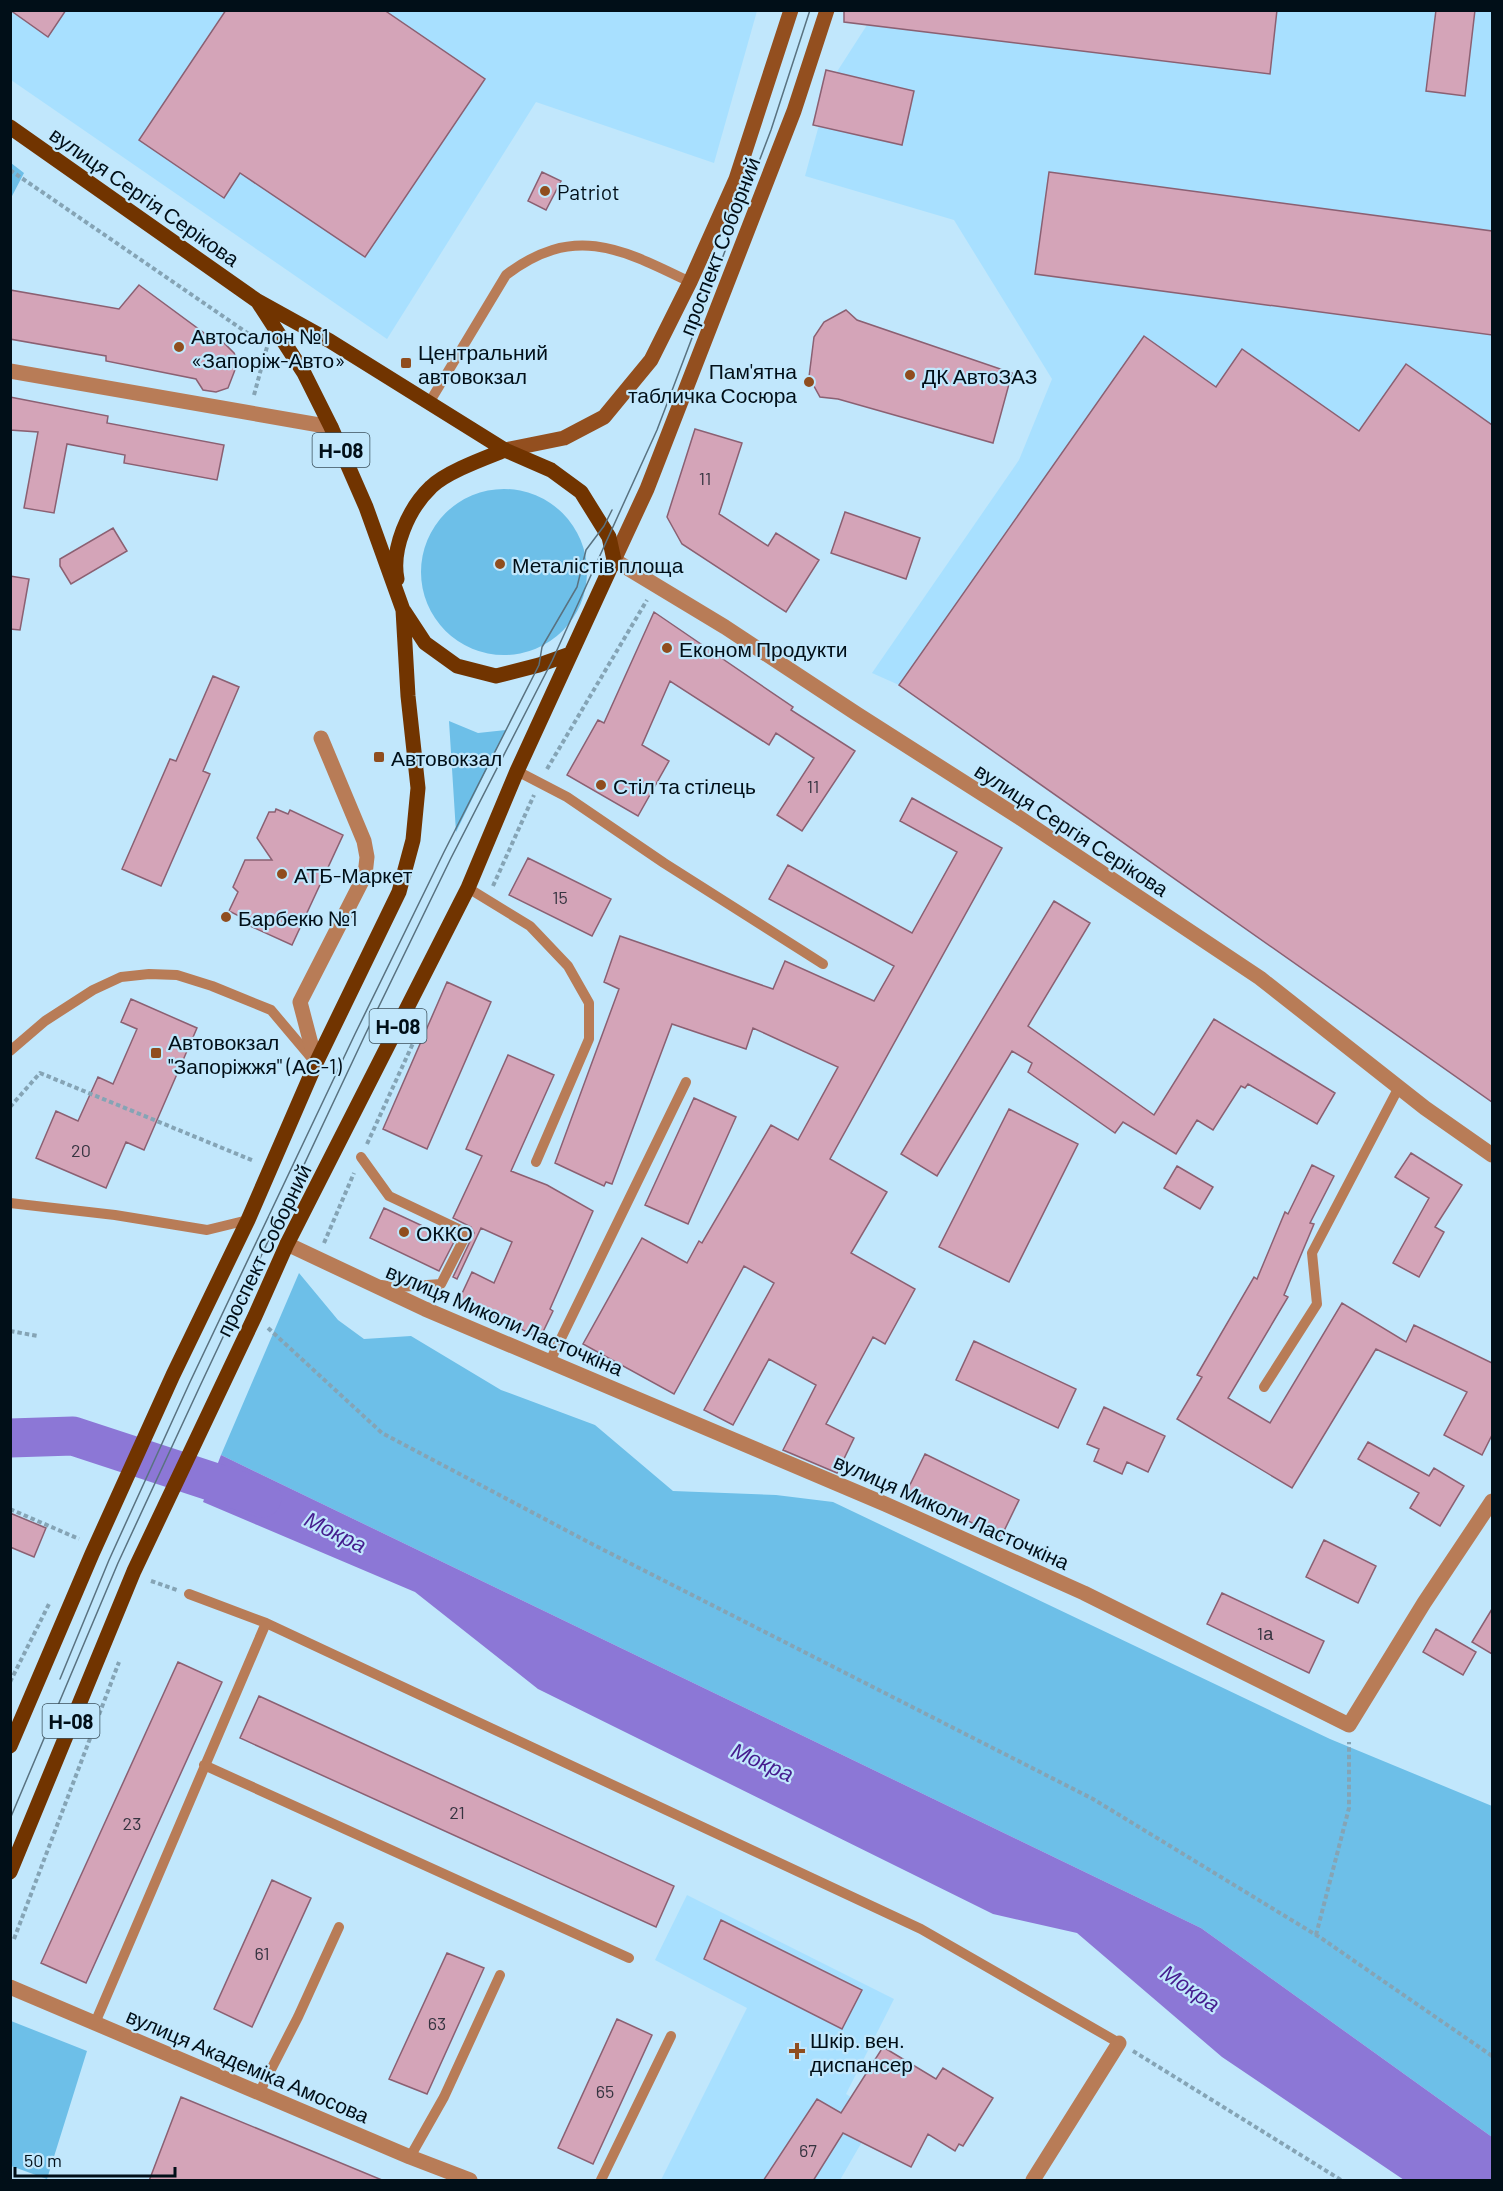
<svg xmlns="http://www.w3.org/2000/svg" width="1503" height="2191" viewBox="0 0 1503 2191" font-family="Barlow,sans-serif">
<rect width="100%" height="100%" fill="#c1e7fc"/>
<!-- built -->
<path fill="#a8e0ff" d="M 11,11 L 757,11 L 714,163 L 536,102 L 387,339 L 11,80 Z
M 869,11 L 1492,11 L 1492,1102 L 899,685 L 872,673 L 1019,460 L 1052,379 L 954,220 L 805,176 L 831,81 L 867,25 Z
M 687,1895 L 894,1999 L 846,2094 L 878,2114 L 840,2180 L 661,2180 L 747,2008 L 655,1960 Z"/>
<!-- green -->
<path fill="#6dbfe8" d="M 11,163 L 24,173 L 11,198 Z
M421 572a83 83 0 1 1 166 0a83 83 0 1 1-166 0Z
M 449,721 L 478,733 L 506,730 L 456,832 Z
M 299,1273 L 338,1320 L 364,1339 L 411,1336 L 501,1390 L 595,1425 L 673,1491 L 776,1495 L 833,1502 L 1330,1739 L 1492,1806 L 1492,2137 L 1201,1928 L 221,1455 Z
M 11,2021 L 87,2051 L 47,2179 L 11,2166 Z"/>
<!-- water -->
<path fill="#8c77d6" d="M 221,1455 L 1201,1928 L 1492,2137 L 1492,2180 L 1404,2180 L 1222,2057 L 1077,1933 L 993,1914 L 538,1689 L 415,1592 L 203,1502 Z"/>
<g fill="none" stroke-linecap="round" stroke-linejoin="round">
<!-- river -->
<path stroke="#8c77d6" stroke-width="39" d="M 10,1438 L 73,1436 L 262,1498"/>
</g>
<!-- building -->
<path fill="#d4a4b8" stroke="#8b6072" stroke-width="1.5" d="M 10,10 L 66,10 L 48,37 Z
M 226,10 L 384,10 L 485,79 L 365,257 L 240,173 L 224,198 L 139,140 Z
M 844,10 L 1277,10 L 1270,74 L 844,22 Z
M 1436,10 L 1475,10 L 1465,96 L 1426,91 Z
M 826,70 L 914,91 L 902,145 L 813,125 Z
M 542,172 L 561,181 L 546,210 L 528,201 Z
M 1049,172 L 1492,231 L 1492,335 L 1035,274 Z
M 139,285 L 211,338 L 224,343 L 234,353 L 238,362 L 228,388 L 216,392 L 203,390 L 196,379 L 106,361 L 106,356 L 10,339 L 10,290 L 119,309 Z
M 846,310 L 857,320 L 1012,373 L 993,443 L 838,399 L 820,397 L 809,377 L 814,337 L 824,322 Z
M 1144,336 L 1216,387 L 1242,349 L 1359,431 L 1406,364 L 1492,425 L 1492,1102 L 899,685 Z
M 10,397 L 108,416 L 107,423 L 224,445 L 217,480 L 124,463 L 125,455 L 67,444 L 54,513 L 24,508 L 38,432 L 10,430 Z
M 695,429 L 742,443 L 719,514 L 768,546 L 776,533 L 819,560 L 786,612 L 682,544 L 667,517 Z
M 845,512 L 920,538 L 906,579 L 831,553 Z
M 113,528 L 127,551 L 71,584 L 60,566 L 60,559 Z
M 10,576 L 29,579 L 20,630 L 10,629 Z
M 654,612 L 793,707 L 791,710 L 855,751 L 802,831 L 777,815 L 814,758 L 776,733 L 769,745 L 670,681 L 642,745 L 669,761 L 638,816 L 567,775 L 598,720 L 604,723 Z
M 213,676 L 239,687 L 203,771 L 210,774 L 161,886 L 122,869 L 170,759 L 176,761 Z
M 912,798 L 1002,848 L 830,1159 L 887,1192 L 851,1253 L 915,1289 L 885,1344 L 873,1337 L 826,1424 L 854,1438 L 837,1473 L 783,1450 L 816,1385 L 769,1359 L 733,1425 L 704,1410 L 774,1283 L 744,1266 L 674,1394 L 583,1344 L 642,1238 L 687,1263 L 699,1241 L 702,1243 L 771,1125 L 798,1140 L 838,1067 L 753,1028 L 746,1049 L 672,1024 L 612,1184 L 606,1182 L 604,1186 L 555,1163 L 619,989 L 604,982 L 620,936 L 773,989 L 785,961 L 874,1001 L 894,966 L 769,899 L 788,865 L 912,933 L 957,852 L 900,821 Z
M 276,809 L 288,814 L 290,810 L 343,835 L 292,945 L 239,921 L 241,917 L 229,911 L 238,892 L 233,887 L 245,860 L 272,860 L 257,838 L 269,812 L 275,812 Z
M 528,858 L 611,899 L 592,936 L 509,895 Z
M 1054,901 L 1090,923 L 1028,1026 L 1154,1115 L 1214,1019 L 1335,1093 L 1317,1124 L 1248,1084 L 1245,1088 L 1241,1086 L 1213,1130 L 1197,1120 L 1176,1154 L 1123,1122 L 1115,1133 L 1028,1072 L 1032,1063 L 1012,1051 L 937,1176 L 901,1154 Z
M 447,982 L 491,1002 L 427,1149 L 383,1129 Z
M 131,999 L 197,1028 L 144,1150 L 126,1142 L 106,1188 L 36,1158 L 56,1111 L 78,1121 L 98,1077 L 113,1084 L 137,1029 L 121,1022 Z
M 508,1055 L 554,1075 L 511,1171 L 547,1185 L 593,1211 L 550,1309 L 553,1311 L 540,1338 L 459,1300 L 472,1272 L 494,1283 L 512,1242 L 481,1228 L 457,1279 L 453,1277 L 474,1233 L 471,1227 L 453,1218 L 482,1156 L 466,1149 Z
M 694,1098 L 736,1117 L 688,1224 L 645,1205 Z
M 1009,1109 L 1078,1144 L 1009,1282 L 939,1247 Z
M 1411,1153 L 1462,1185 L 1435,1227 L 1444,1232 L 1419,1277 L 1393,1263 L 1429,1198 L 1395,1177 Z
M 1312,1165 L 1334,1176 L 1310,1223 L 1314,1224 L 1284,1295 L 1288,1297 L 1228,1398 L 1270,1423 L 1342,1303 L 1406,1342 L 1414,1325 L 1492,1363 L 1492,1435 L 1482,1455 L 1444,1435 L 1467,1392 L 1376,1349 L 1292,1488 L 1177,1419 L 1202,1377 L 1197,1375 L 1254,1277 L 1257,1279 L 1285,1212 L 1288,1214 Z
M 1177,1166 L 1213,1187 L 1200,1209 L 1164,1188 Z
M 384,1208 L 444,1236 L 446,1232 L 457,1236 L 439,1271 L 370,1238 Z
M 974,1341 L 1076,1389 L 1058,1428 L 956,1380 Z
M 1104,1407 L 1165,1436 L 1148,1472 L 1127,1462 L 1122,1474 L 1094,1461 L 1099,1449 L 1087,1444 Z
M 1368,1442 L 1429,1476 L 1434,1468 L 1464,1486 L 1440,1526 L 1410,1508 L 1419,1493 L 1358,1459 Z
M 925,1454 L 1019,1500 L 1001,1537 L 907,1491 Z
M 10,1513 L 46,1528 L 34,1557 L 10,1547 Z
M 1324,1540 L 1376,1566 L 1358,1603 L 1306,1577 Z
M 1222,1593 L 1324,1641 L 1309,1673 L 1207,1624 Z
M 1492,1609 L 1492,1654 L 1472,1642 Z
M 1436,1629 L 1476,1652 L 1463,1675 L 1423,1652 Z
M 178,1662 L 222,1682 L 86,1983 L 41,1963 Z
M 259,1696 L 674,1886 L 656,1927 L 240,1738 Z
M 272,1880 L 311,1898 L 252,2027 L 214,2009 Z
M 721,1920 L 862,1990 L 842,2029 L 704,1959 Z
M 447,1953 L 484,1968 L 427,2094 L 389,2079 Z
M 617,2019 L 652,2035 L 593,2164 L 558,2148 Z
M 883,2047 L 936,2079 L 943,2068 L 993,2098 L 963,2146 L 959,2144 L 955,2151 L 928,2134 L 911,2167 L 843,2133 L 813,2181 L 763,2181 L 817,2099 L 841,2113 Z
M 181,2097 L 382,2180 L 382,2181 L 149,2181 Z"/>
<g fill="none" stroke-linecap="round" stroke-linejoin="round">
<!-- path -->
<path stroke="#85a4b5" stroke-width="4" stroke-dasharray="4.5 3" stroke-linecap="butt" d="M 10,170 L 262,343
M 254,395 L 267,347
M 665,571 L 671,561
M 547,769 L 647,600
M 493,886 L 534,795
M 10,1107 L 40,1073 L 254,1161
M 367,1144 L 425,1017
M 324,1243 L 354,1173
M 268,1328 L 382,1433 L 592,1544 L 1093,1799 L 1321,1938 L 1492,2056
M 10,1331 L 38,1336
M 10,1509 L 79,1539
M 151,1581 L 177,1590
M 10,1682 L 50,1602
M 1316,1935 L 1349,1808 L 1349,1742
M 14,1939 L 119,1662
M 1133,2051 L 1341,2180"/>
<!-- lane -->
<path stroke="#b87c57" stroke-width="10" d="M 429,403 L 506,275 C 574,223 622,249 690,282
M 517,771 L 567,797 L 664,863 L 823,964
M 468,888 L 530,926 L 568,966 L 589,1003 L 589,1039 L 536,1162
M 10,1051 L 45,1021 L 93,990 L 121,977 L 149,974 L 177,975 L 212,986 L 271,1010 L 314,1061
M 361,1157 L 389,1196 L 467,1233 L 441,1284 L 399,1287 L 381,1285
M 10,1203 L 115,1215 L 207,1230 L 248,1220
M 550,1361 L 686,1082
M 1264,1387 L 1317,1304 L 1312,1253 L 1399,1087
M 189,1594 L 266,1623 L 921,1929 L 1119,2043
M 204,1765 L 629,1958
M 95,2023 L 266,1623
M 259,2093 L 298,2017 L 339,1927
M 410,2157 L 444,2097 L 500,1975
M 601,2180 L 671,2036"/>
<!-- street -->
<path stroke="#b87c57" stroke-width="15" d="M 10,371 L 331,427
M 614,560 L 725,627 L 857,714 L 1020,818 L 1260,978 L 1425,1108 L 1492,1155
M 316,1063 L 300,1002 L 365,875 L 367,857 L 364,841 L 321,738
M 287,1244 L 425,1309 L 885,1504 L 1084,1593 L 1349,1725 L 1424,1603 L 1492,1501
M 10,1987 L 410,2157 L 470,2180
M 1033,2180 L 1119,2043"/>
<!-- secondary -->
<path stroke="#934f1f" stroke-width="15" d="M 505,450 L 564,438 L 604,417 L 651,360 L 690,282 L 736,179 L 791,10
M 614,560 L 647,489 L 794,111 L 827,10"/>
<!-- primary -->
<path stroke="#713400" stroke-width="15" d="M 10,127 L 256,300 L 330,341 L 505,450 L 551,470 L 581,492 L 609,537 L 614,560 L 517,771 L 468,888 L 287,1244 L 255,1316 L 134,1571 L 10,1872
M 397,579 C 391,549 408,509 431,487 C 446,472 485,458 505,450
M 404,611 L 425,643 L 457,666 L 496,676 L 539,665 L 570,654
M 10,1746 L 92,1554 L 173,1375 L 248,1220 L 316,1063 L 399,892 L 413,840 L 418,788 L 408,696 L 403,610 L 366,507 L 331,427 L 304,373 L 258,302"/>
<!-- tram -->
<path stroke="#597280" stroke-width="1.5" d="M 60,1679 L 109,1560 L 190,1382 L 355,1034 L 444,852 L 539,665 L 542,647 L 577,587 L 586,550 L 604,526 L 612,510
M 10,1819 L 118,1563 L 200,1386 L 365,1035 L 451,858 L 552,661 L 657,430 L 771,130 L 810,10"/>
</g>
<!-- markers -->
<g fill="#904d1e" stroke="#c1e7fc" stroke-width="2">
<circle cx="545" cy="191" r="6"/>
<circle cx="179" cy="347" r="6"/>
<rect x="400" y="357" width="12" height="12" rx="3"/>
<circle cx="910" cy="375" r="6"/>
<circle cx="809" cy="382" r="6"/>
<circle cx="500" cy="564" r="6"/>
<circle cx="667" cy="648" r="6"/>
<rect x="373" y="751" width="12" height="12" rx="3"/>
<circle cx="601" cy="785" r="6"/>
<circle cx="282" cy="874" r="6"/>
<circle cx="226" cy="917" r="6"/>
<rect x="150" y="1047" width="12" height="12" rx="3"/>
<circle cx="404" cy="1232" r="6"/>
<path d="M794 2042h6v6h6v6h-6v6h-6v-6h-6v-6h6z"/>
</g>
<g text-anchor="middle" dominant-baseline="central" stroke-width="4.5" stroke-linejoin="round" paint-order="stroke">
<!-- number labels -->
<g font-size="18" fill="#363440">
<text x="705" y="478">11</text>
<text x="813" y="786">11</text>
<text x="560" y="897">15</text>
<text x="81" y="1150">20</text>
<text x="1265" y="1633">1а</text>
<text x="457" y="1812">21</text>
<text x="132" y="1823">23</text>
<text x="262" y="1953">61</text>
<text x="437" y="2023">63</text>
<text x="605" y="2091">65</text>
<text x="808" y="2150">67</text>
</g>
<!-- shield labels -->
<g fill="#c1e7fc" stroke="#3b505c" stroke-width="1.5">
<rect x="312.5" y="433" width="57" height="34" rx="4.5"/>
<rect x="369.5" y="1009" width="57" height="34" rx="4.5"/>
<rect x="42.5" y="1704" width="57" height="34" rx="4.5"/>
</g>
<g font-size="20" font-weight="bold" fill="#010f18">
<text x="341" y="450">Н-08</text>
<text x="398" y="1026">Н-08</text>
<text x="71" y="1721">Н-08</text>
</g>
<!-- poi labels -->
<g font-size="21" fill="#010f18" stroke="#c1e7fc" text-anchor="start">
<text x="557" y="191">Patriot</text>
<text x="191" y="335">Автосалон №1<tspan x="191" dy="24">«Запоріж-Авто»</tspan></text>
<text x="418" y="351">Центральний<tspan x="418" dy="24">автовокзал</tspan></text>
<text x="797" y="370" text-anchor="end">Пам'ятна<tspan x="797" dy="24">табличка Сосюра</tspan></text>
<text x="922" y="375">ДК АвтоЗАЗ</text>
<text x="512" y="564">Металістів площа</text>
<text x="679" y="648">Економ Продукти</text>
<text x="391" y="757">Автовокзал</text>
<text x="613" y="785">Стіл та стілець</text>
<text x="294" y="874">АТБ-Маркет</text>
<text x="238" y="917">Барбекю №1</text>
<text x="168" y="1041">Автовокзал<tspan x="168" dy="24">"Запоріжжя" (АС-1)</tspan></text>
<text x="416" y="1232">ОККО</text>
<text x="810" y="2039">Шкір. вен.<tspan x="810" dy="24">диспансер</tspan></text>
</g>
<!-- street labels -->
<g font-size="21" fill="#010f18" stroke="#c1e7fc">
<text transform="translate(145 196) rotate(35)">вулиця Сергія Серікова</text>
<text transform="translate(719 246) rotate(-69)">проспект Соборний</text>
<text transform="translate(1072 829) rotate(33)">вулиця Сергія Серікова</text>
<text transform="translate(263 1250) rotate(-64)">проспект Соборний</text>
<text transform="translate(505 1319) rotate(23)">вулиця Миколи Ласточкіна</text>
<text transform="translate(952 1511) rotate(24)">вулиця Миколи Ласточкіна</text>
<text transform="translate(248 2065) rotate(23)">вулиця Академіка Амосова</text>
</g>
<!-- water labels -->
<g font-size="22" font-style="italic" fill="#451c8e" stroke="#c1e7fc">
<text transform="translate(336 1531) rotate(26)">Мокра</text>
<text transform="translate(763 1761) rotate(24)">Мокра</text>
<text transform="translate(1191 1987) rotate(34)">Мокра</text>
</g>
</g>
<!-- border -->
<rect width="1503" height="2191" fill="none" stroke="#010f18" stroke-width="24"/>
<!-- scale -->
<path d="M15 2167v9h160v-9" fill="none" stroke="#010f18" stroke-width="3"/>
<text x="24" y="2167" font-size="18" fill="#010f18" stroke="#c1e7fc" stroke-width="4.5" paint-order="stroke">50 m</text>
</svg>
